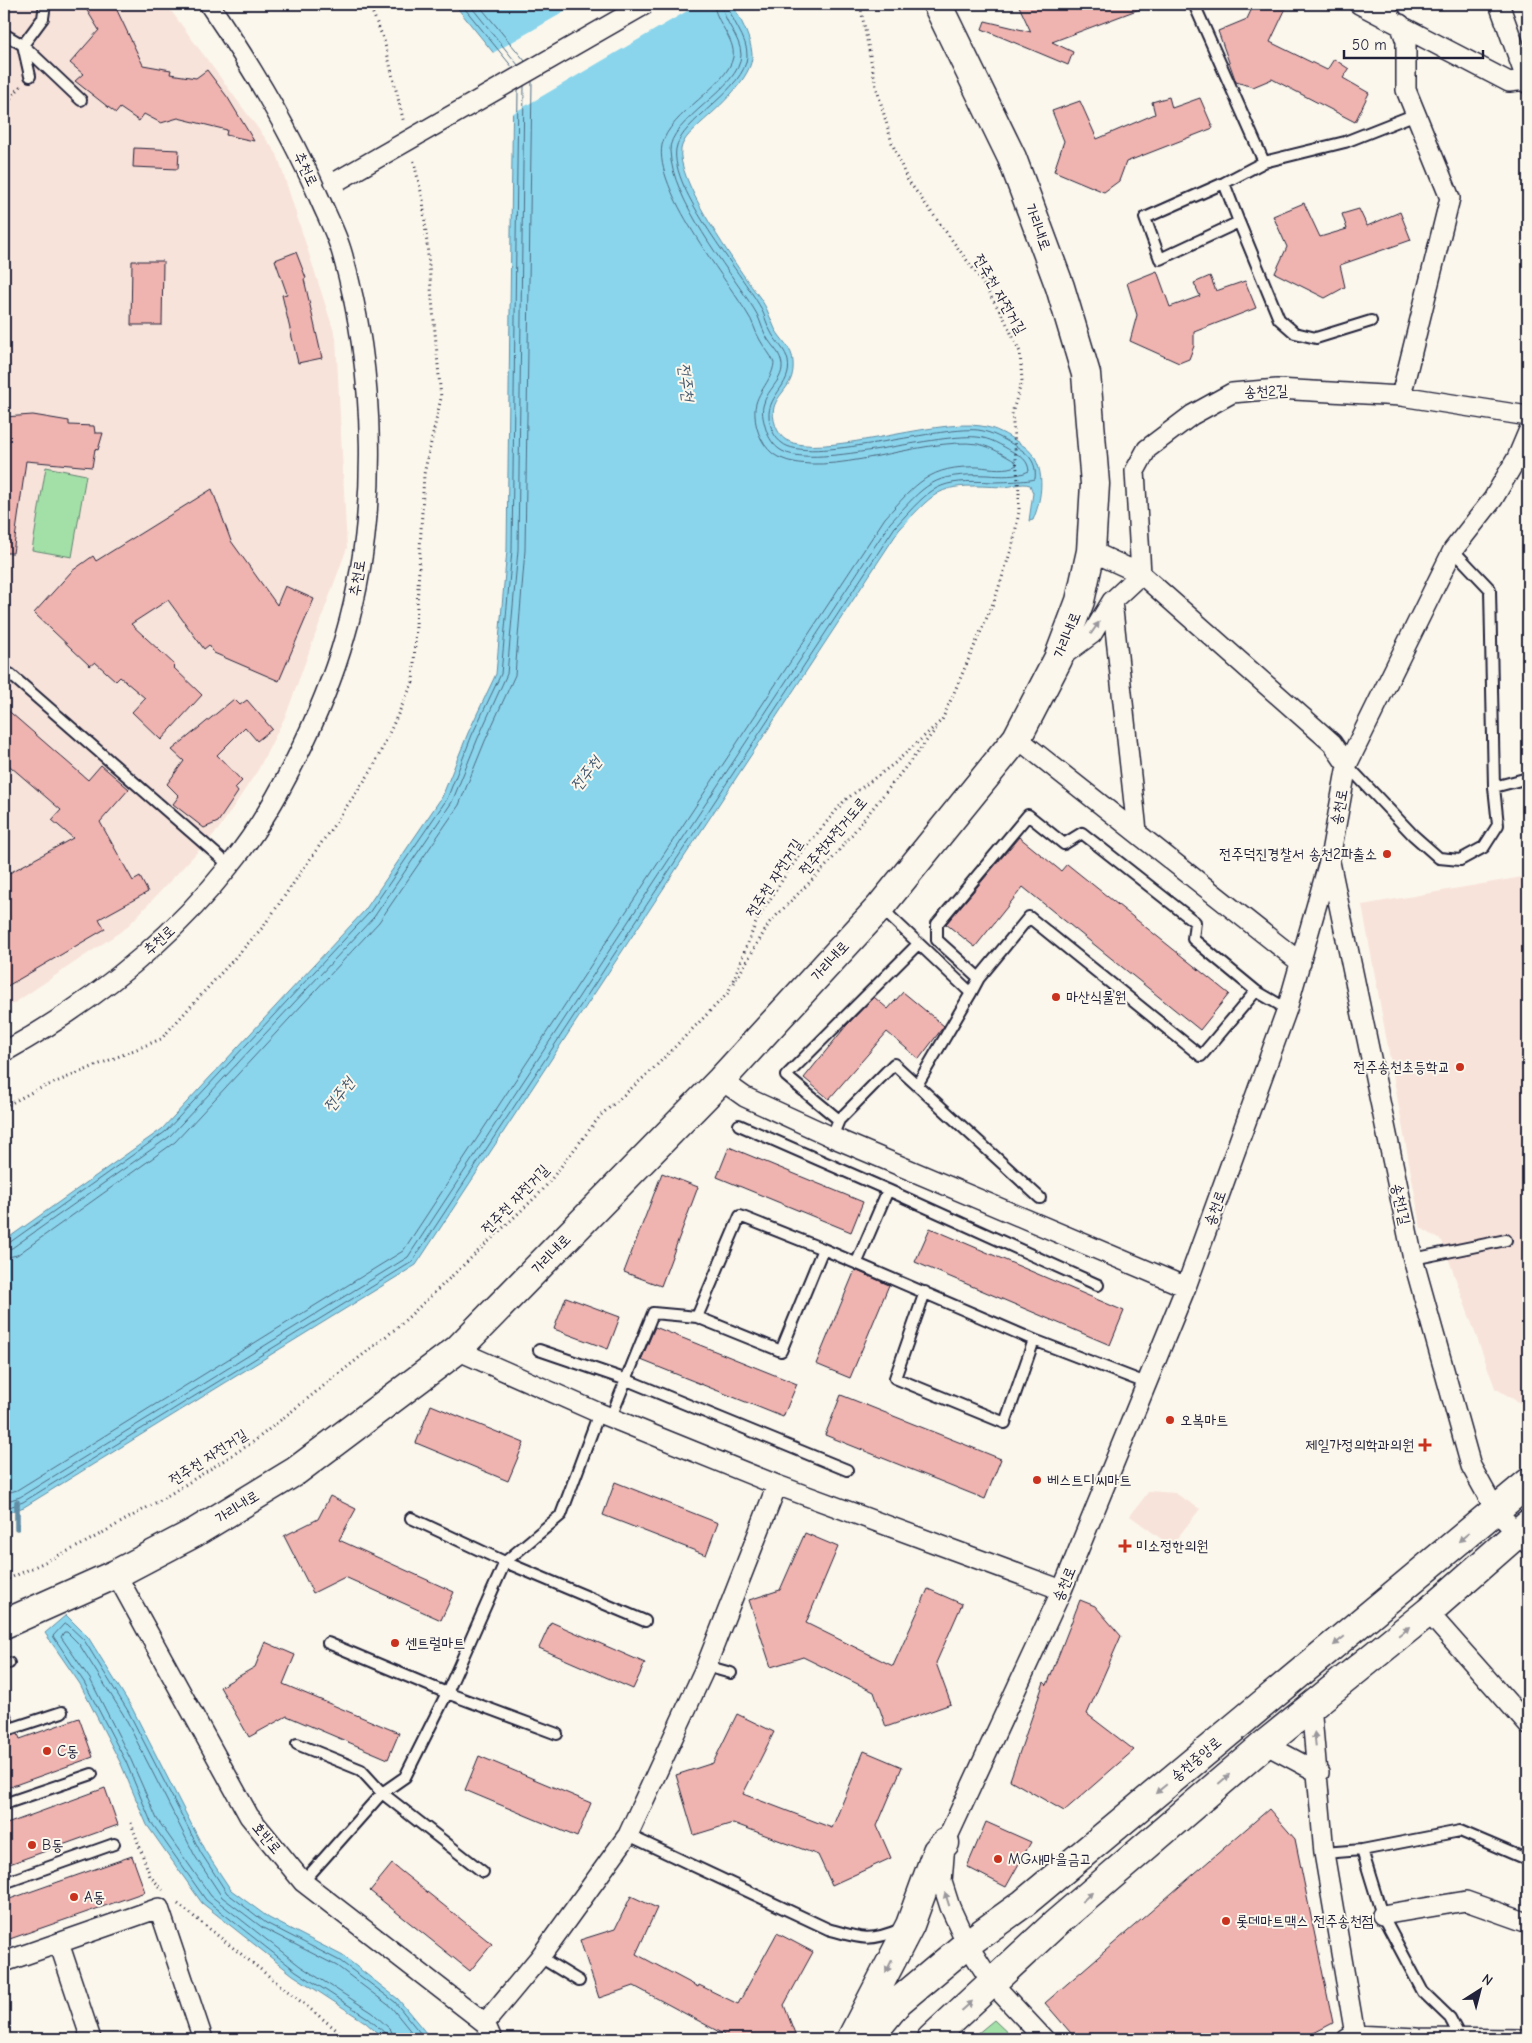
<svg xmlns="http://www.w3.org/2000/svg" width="1532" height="2043" viewBox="0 0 1532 2043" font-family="'Comic Neue','Poor Story',sans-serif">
<rect width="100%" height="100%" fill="#fbf7ec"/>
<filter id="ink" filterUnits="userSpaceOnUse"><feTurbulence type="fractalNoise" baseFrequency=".02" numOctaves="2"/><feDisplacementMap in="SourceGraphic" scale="10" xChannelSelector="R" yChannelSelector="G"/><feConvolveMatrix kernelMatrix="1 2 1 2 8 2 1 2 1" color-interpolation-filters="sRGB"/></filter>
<g filter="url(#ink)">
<!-- built -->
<path fill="#f8e3da" d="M 4,4 L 166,4 L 277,154 L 336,338 L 347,548 L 286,715 L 258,770 L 218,830 L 126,928 L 4,1010 Z
M 1528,876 L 1528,1408 L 1495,1388 L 1442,1241 L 1421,1228 L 1362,905 Z
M 1149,1491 L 1175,1493 L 1200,1509 L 1171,1546 L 1130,1516 Z"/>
<!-- green -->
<path fill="#a3e0a7" stroke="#628171" d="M 46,467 L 86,475 L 72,557 L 32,550 Z
M 994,2020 L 1014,2039 L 971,2039 Z"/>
<!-- water -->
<path fill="#8bd5ec" stroke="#618da5" d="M 454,4 L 732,4 C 740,18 751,38 752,54 C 754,76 717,109 701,123 C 694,130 683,138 681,149 C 676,178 729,254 746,279 C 753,289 762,299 767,310 C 770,316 772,323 775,329 C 781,340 793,349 793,362 C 795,386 779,391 774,407 C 771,417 777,435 786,440 C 820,460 934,418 981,426 C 996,428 1007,435 1019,443 C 1047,458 1044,494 1033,520 L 1029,521 L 1033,493 L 1030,485 C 1021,482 1012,487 1003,487 C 942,484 940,485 899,530 L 416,1265 L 24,1507 L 4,1514 L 4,1241 L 162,1129 L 365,910 L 442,797 L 468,733 L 496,674 L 507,550 L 513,77 Z
M 66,1615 L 88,1637 L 132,1708 L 205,1851 L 231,1890 L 269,1918 L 343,1956 L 398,1999 L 431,2039 L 384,2039 L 365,2022 L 293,1975 L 202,1903 L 147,1825 L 121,1764 L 80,1684 L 45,1633 Z"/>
<!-- pier -->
<path fill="#fbf7ec" d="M 578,4 L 699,4 L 510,115 L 511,78 L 491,54 Z"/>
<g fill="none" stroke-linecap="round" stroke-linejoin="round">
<!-- shore -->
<path stroke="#4c6a82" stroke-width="1" d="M 461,4 L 513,68
M 469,4 L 518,65
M 478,4 L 525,61
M 4,1244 L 9,1243 L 165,1132 L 369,913 L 447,799 L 472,735 L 501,674 L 512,550 L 518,90
M 4,1251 L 12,1248 L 169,1137 L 374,917 L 452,802 L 478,738 L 507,674 L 518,550 L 524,86
M 4,1258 L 17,1255 L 175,1142 L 379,922 L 459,805 L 485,741 L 515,675 L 525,550 L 532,82
M 4,1494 L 17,1490 L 403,1251 L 885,518 C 916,484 929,465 979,467 C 991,468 1006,471 1017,465 L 1016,462 C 1004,455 992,447 978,444 C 922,436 828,481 778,457 C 764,450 755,430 755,415 C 753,394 772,383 774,363 C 771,354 764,348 760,340 C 755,332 753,321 747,313 C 724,276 654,189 662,145 C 669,113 728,86 733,57 C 736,39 715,22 714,4
M 4,1502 L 20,1497 L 408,1257 L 890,523 C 926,484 932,473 987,475 C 1001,476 1017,477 1029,471 C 1028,460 1021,456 1013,452 C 1001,445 990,438 977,437 C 933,433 809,472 779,449 C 771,443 767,434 765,426 C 763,418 761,411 764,403 C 769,385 791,376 778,353 C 774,347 768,341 765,334 C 761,326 759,316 754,309 C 727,267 672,200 670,151 C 668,120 741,88 741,55 C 741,37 723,22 722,4
M 4,1509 L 23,1502 L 412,1262 L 895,527 C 933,486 936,479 994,482 C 1001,482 1030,481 1035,479 C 1037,462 1029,454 1014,445 C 1003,439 992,432 978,430 C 937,426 807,465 782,443 C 775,438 772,431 770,423 C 763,396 793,387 788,361 C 786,350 777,343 772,334 C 767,326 765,316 761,308 C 741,272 670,190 676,149 C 680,121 746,89 747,56 C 748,37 730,21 728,4
M 387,2039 L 386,2034 L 368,2018 L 296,1971 L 206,1900 L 151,1822 L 126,1762 L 84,1682 L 53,1636 L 64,1624 L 67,1624 L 84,1640 L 128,1711 L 201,1853 L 227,1893 L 266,1923 L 340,1961 L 395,2002 L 425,2039
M 393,2039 L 391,2030 L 373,2013 L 300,1966 L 211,1896 L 157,1819 L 131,1760 L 90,1679 L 61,1637 L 64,1632 L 67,1632 L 79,1644 L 123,1714 L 195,1856 L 222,1897 L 263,1928 L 337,1966 L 391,2007 L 417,2039"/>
<!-- stream -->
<path stroke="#618da5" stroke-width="5.5" d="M 17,1502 L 17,1528"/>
</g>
<!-- building -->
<path fill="#f0b4b0" stroke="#22223b" d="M 83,4 L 114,4 L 143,65 L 171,70 L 170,74 L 196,78 L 207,70 L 228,98 L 254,141 L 226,135 L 227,130 L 178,118 L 161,123 L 144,114 L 139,121 L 120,108 L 116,113 L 108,107 L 75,81 L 83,74 L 70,63 L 99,30 Z
M 1018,4 L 1054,4 L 1057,9 L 1072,4 L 1150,5 L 1052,42 L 1073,52 L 1068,65 L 982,29 L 985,21 L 1031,32 Z
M 1254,4 L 1288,4 L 1270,42 L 1327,70 L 1334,59 L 1349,69 L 1343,78 L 1369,93 L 1355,122 L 1272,79 L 1253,87 L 1236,82 L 1218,31 L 1247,19 Z
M 1169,97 L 1172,108 L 1200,98 L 1213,128 L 1126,162 L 1119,181 L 1104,192 L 1054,171 L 1064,141 L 1052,111 L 1080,101 L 1097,139 L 1155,114 L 1152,102 Z
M 134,148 L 179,150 L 178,169 L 133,167 Z
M 1304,203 L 1320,237 L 1347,229 L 1342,214 L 1359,209 L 1367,226 L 1400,212 L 1411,240 L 1340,265 L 1345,287 L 1325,298 L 1275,273 L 1287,247 L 1273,216 Z
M 296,252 L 306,278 L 304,279 L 322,358 L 298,363 L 282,295 L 287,294 L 275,260 Z
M 132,261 L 163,261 L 162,325 L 131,325 Z
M 1157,271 L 1170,307 L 1200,296 L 1194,283 L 1210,276 L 1216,291 L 1245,281 L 1256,308 L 1194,332 L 1194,346 L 1189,359 L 1179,363 L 1130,341 L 1137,315 L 1127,283 Z
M 33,415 L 69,421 L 69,425 L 94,426 L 95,433 L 103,433 L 98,450 L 95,449 L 92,467 L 26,461 L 13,553 L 4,553 L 4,417 Z
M 212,489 L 231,541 L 277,605 L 285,586 L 314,599 L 279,681 L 214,653 L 209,645 L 204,649 L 168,600 L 131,624 L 175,665 L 173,667 L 202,695 L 161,740 L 132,712 L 145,698 L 120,677 L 116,681 L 95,662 L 90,666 L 34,613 L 72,571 L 93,556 L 96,561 Z
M 234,699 L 240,705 L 247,700 L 272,729 L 257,741 L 245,727 L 217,755 L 242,781 L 235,788 L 238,792 L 218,822 L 204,828 L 173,804 L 179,796 L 167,784 L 184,761 L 172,750 Z
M 4,707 L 88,780 L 101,765 L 129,789 L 100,822 L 133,881 L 140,877 L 148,892 L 99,919 L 105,929 L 4,988 L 4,876 L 73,838 L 52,820 L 61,810 L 4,761 Z
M 1019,837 L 1061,871 L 1067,864 L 1229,994 L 1200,1030 L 1023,887 L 975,947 L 946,924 Z
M 903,992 L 944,1026 L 919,1059 L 887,1032 L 829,1099 L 804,1078 L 846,1026 L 874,997 L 888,1009 Z
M 729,1147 L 863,1202 L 851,1232 L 717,1177 Z
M 662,1173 L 698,1187 L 661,1286 L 624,1272 Z
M 930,1228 L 1124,1311 L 1110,1345 L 915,1262 Z
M 855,1270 L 889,1285 L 850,1378 L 816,1364 Z
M 566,1297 L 620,1317 L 608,1349 L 554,1329 Z
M 655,1327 L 797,1384 L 783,1417 L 641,1360 Z
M 841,1395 L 1001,1459 L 985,1499 L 825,1435 Z
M 431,1405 L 524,1443 L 508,1481 L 416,1443 Z
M 615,1482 L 718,1523 L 706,1555 L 603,1515 Z
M 330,1496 L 356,1509 L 339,1540 L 454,1592 L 441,1620 L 345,1577 L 313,1593 L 284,1536 L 318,1519 Z
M 805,1533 L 838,1547 L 806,1623 L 893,1666 L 928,1589 L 962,1604 L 936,1663 L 951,1704 L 886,1727 L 874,1692 L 803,1657 L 771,1667 L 749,1600 L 780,1590 Z
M 1080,1600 L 1095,1606 L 1121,1636 L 1087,1714 L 1134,1750 L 1064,1811 L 1010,1780 L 1044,1682 L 1047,1685 Z
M 551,1622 L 645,1663 L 633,1689 L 539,1648 Z
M 265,1642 L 295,1655 L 283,1684 L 399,1733 L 388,1759 L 287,1716 L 249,1737 L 220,1687 L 255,1667 Z
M 4,1699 L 6,1699 L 14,1721 L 4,1724 Z
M 737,1714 L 774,1732 L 743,1794 L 832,1828 L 864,1751 L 902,1767 L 877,1826 L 891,1858 L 832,1885 L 818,1855 L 733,1823 L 694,1835 L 676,1775 L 713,1763 Z
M 79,1718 L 93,1757 L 4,1789 L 4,1738 L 18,1734 L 20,1739 Z
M 479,1756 L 591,1803 L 577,1837 L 465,1790 Z
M 105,1788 L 118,1825 L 4,1866 L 4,1825 Z
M 1269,1809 L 1295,1839 L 1333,2023 L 1302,2039 L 1076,2039 L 1045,2003 Z
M 986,1822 L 1031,1842 L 1006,1887 L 967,1867 Z
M 132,1856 L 145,1892 L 4,1941 L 4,1901 Z
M 392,1864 L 492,1944 L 470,1971 L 370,1891 Z
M 631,1896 L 657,1908 L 636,1954 L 698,1987 L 699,1985 L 738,2004 L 777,1933 L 813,1952 L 784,2005 L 797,2039 L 725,2039 L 723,2034 L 634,1986 L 599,1998 L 580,1940 L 615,1929 Z"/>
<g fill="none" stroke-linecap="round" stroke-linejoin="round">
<defs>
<path id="lane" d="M 1194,4 L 1264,162
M 1388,4 L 1399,22
M 4,34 L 23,45 L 81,100
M 30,76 L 23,45 L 43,18 L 45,4
M 1224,183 L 1239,222
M 1371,321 L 1316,338 L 1295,333 L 1279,319 L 1239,222 L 1160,259 L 1145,218 L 1224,183 L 1264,162 L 1345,142 L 1416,114
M 10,674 L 230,866
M 1347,765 L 1413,835 L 1439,858 L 1460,860 L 1484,847 L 1498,825 L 1494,787 L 1490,589 L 1453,550
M 1494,787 L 1528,778
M 880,907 L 971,993 L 979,978 L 1029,917 L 1201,1056 L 1256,991
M 979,978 L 937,940 L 937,924 L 1028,815 L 1064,844 L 1082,833 L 1195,922 L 1193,939 L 1256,991 L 1287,1009
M 917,1085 L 971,993
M 839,1120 L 786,1076 L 918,944
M 739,1125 L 888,1190 L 857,1262
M 832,1137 L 839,1120 L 894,1064 L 1040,1198
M 888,1190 L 1098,1285
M 1413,1259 L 1506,1240
M 925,1292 L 895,1378 L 1005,1423 L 1034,1340
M 697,1317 L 740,1216 L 823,1249
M 539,1350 L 627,1380 L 847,1470
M 611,1417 L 653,1313 L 697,1317 L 781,1351 L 823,1249 L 1034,1340 L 1146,1383
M 411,1518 L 505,1562 L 645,1621
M 328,1643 L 447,1693 L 557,1734
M 4,1664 L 9,1663
M 706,1666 L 731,1673
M 4,1731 L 62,1712
M 297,1744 L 361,1770 L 382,1793 L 483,1872
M 4,1804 L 92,1774
M 628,1835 L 828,1929 C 859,1938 869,1943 901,1929
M 1362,1850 L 1382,1915 L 1423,1992 L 1450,2018 L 1461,2039
M 1324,1853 L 1362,1850 L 1460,1831 L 1528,1860
M 303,1882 L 382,1793 L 405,1777 L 447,1693 L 505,1562 L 561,1515 L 599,1413
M 4,1883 L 114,1844
M 540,1957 L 579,1981"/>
<path id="street" d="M 1359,4 L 1509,82 L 1527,80 L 1528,76
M 1499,4 L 1528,84
M 1400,24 L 1406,41 L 1406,90 L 1450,198 L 1401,396
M 1091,551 L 1141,574 L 1332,743 L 1347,765
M 1112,601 L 1137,831
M 1058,659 L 1092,634 L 1112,601 L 1141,574 L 1135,471 L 1147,449 L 1192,415 L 1232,393 L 1277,389 L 1401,396 L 1528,416
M 1017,738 L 1301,963
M 1330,862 L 1413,1259 L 1471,1466 L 1496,1511 L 1528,1544
M 4,1052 C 89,1005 169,942 230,865 C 256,834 277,797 295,761 C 315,721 333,679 345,636 C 380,517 376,371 342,253 C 337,235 328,218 321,202 C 291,132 252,67 209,4
M 721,1080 L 745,1097 L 832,1137 L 1186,1287
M 457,1350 L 599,1413 L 777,1485 L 1062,1590
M 116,1574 L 249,1816 L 303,1882 L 485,2023 L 492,2039
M 1428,1612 L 1528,1725
M 1311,1705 L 1324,1853 L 1355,2035 L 1347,2039
M 1265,1744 L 1319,1773
M 1382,1915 L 1466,1901 L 1528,1923
M 59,1943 L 91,2039
M 4,1962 L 159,1908 L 203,2039
M 485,2023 L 540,1957 L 628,1835 L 706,1666 L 777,1485
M 1355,2035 L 1417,2038 L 1522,2039
M 1044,2039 L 992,1983 L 967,1944 L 950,1907 L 942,1882 L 945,1843 L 1062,1590 L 1186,1287 L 1287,1009 L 1330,858 L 1347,765 L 1453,550 L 1493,499 L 1517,458 L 1528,432"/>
<path id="secondary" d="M 4,1624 L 116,1574 L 194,1533 L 296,1471 L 457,1350 L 721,1080 L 834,957 L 880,907 L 1017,738 L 1058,659 L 1080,601 L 1091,551 L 1095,484 L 1086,374 L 1060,287 L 1012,158 L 937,4
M 851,2039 L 910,1925 L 937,1851 L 945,1843
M 868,2039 L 899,2001 L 967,1944 L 1024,1903 L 1528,1483
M 931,2039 L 1054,1925 L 1265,1744 L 1428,1612 L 1528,1524"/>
</defs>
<!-- lane casing -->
<use href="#lane" stroke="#22223b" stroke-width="14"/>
<!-- street casing -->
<use href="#street" stroke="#22223b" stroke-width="22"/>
<!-- secondary casing -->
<use href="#secondary" stroke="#22223b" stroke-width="31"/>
<!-- path -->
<path stroke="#22223b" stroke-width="3" stroke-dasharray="1 4" stroke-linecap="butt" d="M 369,4 L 384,40 L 404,123
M 4,106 L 21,86
M 734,983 L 770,922 L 829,863 L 936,729
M 4,1107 L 34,1091 L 161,1039 L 263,927 L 372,770 L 413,682 L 424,474 L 441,398 L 423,200 L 413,158
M 4,1581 L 81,1545 L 164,1498 L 253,1442 L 399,1326 L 542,1191 L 601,1115 L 650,1072 L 728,993 L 757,920 L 788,871 L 806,847 L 845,800 L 895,763 L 942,720 L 995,599 L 1013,544 L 1019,512 L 1019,493 L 1012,413 L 1022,381 L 1020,352 L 1004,318 L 977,274 L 907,179 L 892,143 L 876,86 L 860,4
M 131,1823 L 150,1876 L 163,1890
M 178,1904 L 348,2039"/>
<!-- lane -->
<use href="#lane" stroke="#fbf7ec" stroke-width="10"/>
<!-- street -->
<use href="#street" stroke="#fbf7ec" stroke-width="19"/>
<!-- secondary -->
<use href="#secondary" stroke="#fbf7ec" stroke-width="28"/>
<defs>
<path id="street-bridge" d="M 339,180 L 646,4"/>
</defs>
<!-- street-bridge casing -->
<use href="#street-bridge" stroke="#22223b" stroke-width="22" stroke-linecap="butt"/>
<!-- street-bridge -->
<use href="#street-bridge" stroke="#fbf7ec" stroke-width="19"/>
</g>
<!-- one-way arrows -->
<defs><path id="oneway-solid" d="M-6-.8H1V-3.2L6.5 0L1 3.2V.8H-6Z" transform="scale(1.25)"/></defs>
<g fill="#99979c">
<use href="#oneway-solid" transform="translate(1095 628) rotate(-55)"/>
<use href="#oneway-solid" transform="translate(1464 1537) rotate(140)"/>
<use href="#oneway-solid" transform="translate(1404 1631) rotate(-39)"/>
<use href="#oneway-solid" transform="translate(1339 1641) rotate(140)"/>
<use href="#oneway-solid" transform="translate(1315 1739) rotate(-96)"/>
<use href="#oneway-solid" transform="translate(1224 1779) rotate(-41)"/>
<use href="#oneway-solid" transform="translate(1161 1789) rotate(140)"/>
<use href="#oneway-solid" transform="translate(1087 1897) rotate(-41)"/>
<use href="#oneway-solid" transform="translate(947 1899) rotate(-108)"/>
<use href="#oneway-solid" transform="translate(889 1966) rotate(117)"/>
<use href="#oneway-solid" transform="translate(967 2006) rotate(-42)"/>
</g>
</g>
<!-- markers -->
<g fill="#c8321e" stroke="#fbf7ec" stroke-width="2">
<circle cx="1387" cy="854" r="5"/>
<circle cx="1056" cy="997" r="5"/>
<circle cx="1460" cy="1067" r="5"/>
<circle cx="1170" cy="1420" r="5"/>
<path d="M1422.5 1437.5h5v5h5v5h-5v5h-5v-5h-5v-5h5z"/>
<circle cx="1037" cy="1480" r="5"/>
<path d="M1122.5 1538.5h5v5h5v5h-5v5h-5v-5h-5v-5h5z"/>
<circle cx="395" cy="1643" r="5"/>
<circle cx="47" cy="1751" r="5"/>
<circle cx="32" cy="1845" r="5"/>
<circle cx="998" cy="1859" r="5"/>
<circle cx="74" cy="1897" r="5"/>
<circle cx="1226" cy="1921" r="5"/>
</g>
<g text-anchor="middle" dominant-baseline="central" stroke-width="4" stroke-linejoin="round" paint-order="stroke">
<!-- street labels -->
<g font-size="15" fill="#22223b" stroke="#fbf7ec">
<text transform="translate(306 169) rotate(65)">추천로</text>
<text transform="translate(1038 227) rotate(70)">가리내로</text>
<text transform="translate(1000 294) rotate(60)">전주천 자전거길</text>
<text transform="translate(1266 391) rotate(-2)">송천2길</text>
<text transform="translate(357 578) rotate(-81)">추천로</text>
<text transform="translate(1067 635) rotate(-68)">가리내로</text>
<text transform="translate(1339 807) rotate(-79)">송천로</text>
<text transform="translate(833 836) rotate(-50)">전주천자전거도로</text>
<text transform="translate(774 878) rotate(-57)">전주천 자전거길</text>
<text transform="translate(159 940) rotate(-42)">추천로</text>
<text transform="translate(830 961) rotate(-48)">가리내로</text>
<text transform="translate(515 1199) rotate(-46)">전주천 자전거길</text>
<text transform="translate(1401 1204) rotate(78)">송천1길</text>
<text transform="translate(1215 1208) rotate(-70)">송천로</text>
<text transform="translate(551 1254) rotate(-46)">가리내로</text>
<text transform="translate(208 1457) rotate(-33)">전주천 자전거길</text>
<text transform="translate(237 1507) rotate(-32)">가리내로</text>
<text transform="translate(1064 1584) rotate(-67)">송천로</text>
<text transform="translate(1196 1759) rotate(-40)">송천중앙로</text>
<text transform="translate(267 1838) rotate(50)">호반로</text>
</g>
<!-- poi labels -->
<g font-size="15" fill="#22223b" stroke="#fbf7ec" text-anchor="start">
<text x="1377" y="854" text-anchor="end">전주덕진경찰서 송천2파출소</text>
<text x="1066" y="997">마산식물원</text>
<text x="1450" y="1067" text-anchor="end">전주송천초등학교</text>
<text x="1180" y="1420">오복마트</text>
<text x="1414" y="1445" text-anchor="end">제일가정의학과의원</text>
<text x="1047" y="1480">베스트디씨마트</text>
<text x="1136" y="1546">미소정한의원</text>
<text x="405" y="1643">센트럴마트</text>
<text x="57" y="1751">C동</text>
<text x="42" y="1845">B동</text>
<text x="1008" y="1859">MG새마을금고</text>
<text x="84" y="1897">A동</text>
<text x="1236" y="1921">롯데마트맥스 전주송천점</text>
</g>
<!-- water labels -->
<g font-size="16" font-style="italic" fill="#425870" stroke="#fbf7ec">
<text transform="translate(686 382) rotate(83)">전주천</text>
<text transform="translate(586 774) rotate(-52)">전주천</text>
<text transform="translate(339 1095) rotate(-52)">전주천</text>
</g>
</g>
<!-- margin -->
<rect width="1532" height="2043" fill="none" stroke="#fbf7ec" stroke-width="20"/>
<rect x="10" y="10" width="1512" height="2023" fill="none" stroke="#22223b" stroke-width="2" filter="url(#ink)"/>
<!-- north arrow -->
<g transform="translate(1480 1990) rotate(36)" stroke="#fbf7ec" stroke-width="4" paint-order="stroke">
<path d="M0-4L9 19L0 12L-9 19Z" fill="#22223b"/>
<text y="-8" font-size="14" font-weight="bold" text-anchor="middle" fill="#22223b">N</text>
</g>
<!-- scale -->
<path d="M1344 50v8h139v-8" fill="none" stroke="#22223b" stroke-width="2.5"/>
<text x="1352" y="50" font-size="15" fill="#22223b" stroke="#fbf7ec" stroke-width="4" paint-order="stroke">50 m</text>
</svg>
